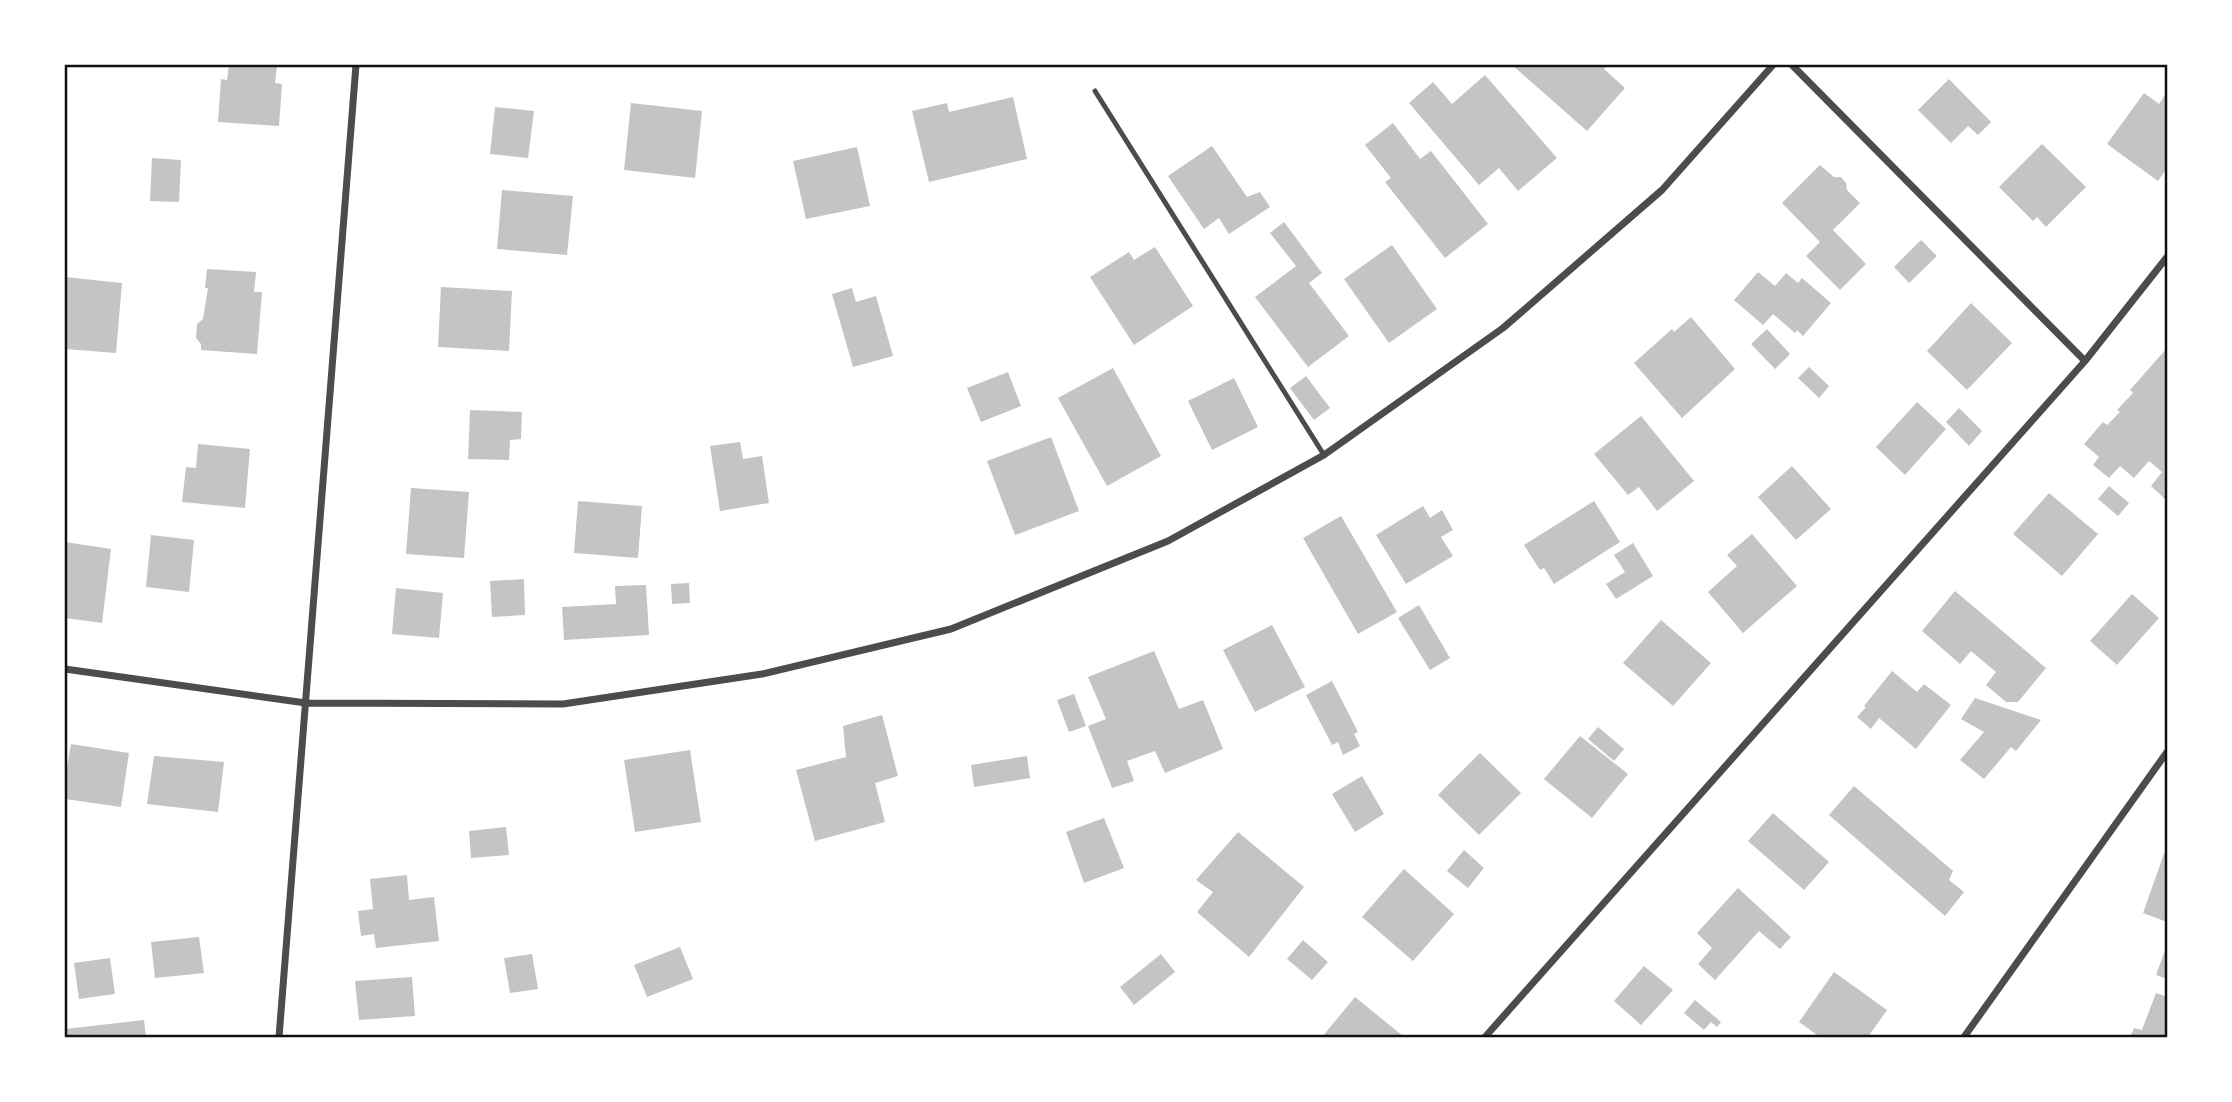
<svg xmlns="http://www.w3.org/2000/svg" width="2232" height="1102" viewBox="0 0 2232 1102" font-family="'Crimson Pro',serif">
<rect width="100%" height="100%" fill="#fff"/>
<!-- building -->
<path fill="#c4c4c4" d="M 229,65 L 277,65 L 275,83 L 282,84 L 279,126 L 218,122 L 221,79 L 227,80 Z
M 1512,65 L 1607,65 L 1604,69 L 1625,88 L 1587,131 Z
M 1485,75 L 1557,158 L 1518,191 L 1499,168 L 1479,185 L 1409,103 L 1433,82 L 1452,104 Z
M 1949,79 L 1991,122 L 1978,135 L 1968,126 L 1951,143 L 1918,110 Z
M 2167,92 L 2167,168 L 2158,181 L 2107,144 L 2144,93 L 2159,104 Z
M 1013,97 L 1027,159 L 929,182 L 912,111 L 947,103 L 949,112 Z
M 631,103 L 702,111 L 695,178 L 624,170 Z
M 495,107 L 534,111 L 528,158 L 490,154 Z
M 1393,123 L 1420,159 L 1431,151 L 1488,224 L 1445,258 L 1385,182 L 1391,178 L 1365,145 Z
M 2042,144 L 2086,187 L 2046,227 L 2037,217 L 2033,221 L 1999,187 Z
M 1212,146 L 1247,197 L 1260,192 L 1270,207 L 1229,234 L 1219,218 L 1204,229 L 1168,176 Z
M 857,147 L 870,206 L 806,219 L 793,161 Z
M 152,158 L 181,160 L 179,202 L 150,201 Z
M 1820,165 L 1834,177 L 1841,177 L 1846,183 L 1847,190 L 1860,203 L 1833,230 L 1866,264 L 1840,290 L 1806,256 L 1820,242 L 1782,203 Z
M 502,190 L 573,196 L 567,255 L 497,249 Z
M 1284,222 L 1322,273 L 1309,283 L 1349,336 L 1308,367 L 1255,297 L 1296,266 L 1270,233 Z
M 1921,240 L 1937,256 L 1909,283 L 1894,267 Z
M 1392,245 L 1437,309 L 1389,343 L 1344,279 Z
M 1155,247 L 1193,306 L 1134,345 L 1090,277 L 1129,252 L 1134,260 Z
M 207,269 L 256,272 L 254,292 L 262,292 L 257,354 L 201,350 L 201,344 L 196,338 L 197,324 L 203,319 L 208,288 L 205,288 Z
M 1758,272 L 1775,286 L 1786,273 L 1798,283 L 1802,278 L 1831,303 L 1803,336 L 1797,330 L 1795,333 L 1773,314 L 1763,325 L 1734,300 Z
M 65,277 L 122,283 L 116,353 L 65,349 Z
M 441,287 L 512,291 L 509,351 L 438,347 Z
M 852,288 L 856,302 L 876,296 L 893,356 L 853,367 L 832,294 Z
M 1971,303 L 2012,343 L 1967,390 L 1927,351 Z
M 1691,317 L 1735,369 L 1682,418 L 1634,363 L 1672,329 L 1674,332 Z
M 1767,329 L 1790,354 L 1775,369 L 1751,344 Z
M 2167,348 L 2167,496 L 2165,499 L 2151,486 L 2162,472 L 2149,461 L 2134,478 L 2120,466 L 2109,478 L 2093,465 L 2099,457 L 2084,444 L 2103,422 L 2107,425 L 2120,412 L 2117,410 L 2133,393 L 2130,390 Z
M 1809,367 L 1829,386 L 1819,398 L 1798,378 Z
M 1113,368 L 1161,456 L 1107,486 L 1058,398 Z
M 1008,372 L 1021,406 L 981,422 L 967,388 Z
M 1306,376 L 1330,408 L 1314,420 L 1290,388 Z
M 1234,378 L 1258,427 L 1212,450 L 1188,401 Z
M 1917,402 L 1946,429 L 1905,475 L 1876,447 Z
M 1959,408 L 1982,431 L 1969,446 L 1946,422 Z
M 470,410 L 522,412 L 521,439 L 510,440 L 509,460 L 468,459 Z
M 1641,416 L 1694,481 L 1657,511 L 1639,487 L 1628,495 L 1594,454 Z
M 1051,437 L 1079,511 L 1015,535 L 987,461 Z
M 740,442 L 743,459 L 762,456 L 769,503 L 720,511 L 710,446 Z
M 198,444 L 250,449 L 245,508 L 182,502 L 186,467 L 196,468 Z
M 1792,466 L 1831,509 L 1796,540 L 1758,497 Z
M 2109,486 L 2129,503 L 2118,516 L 2098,499 Z
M 411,488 L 469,492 L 464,558 L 406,554 Z
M 2049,493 L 2098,534 L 2062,576 L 2013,534 Z
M 578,501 L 642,506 L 638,558 L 574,553 Z
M 1594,501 L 1620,542 L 1554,584 L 1544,568 L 1540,570 L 1524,545 Z
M 1423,506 L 1430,518 L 1442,510 L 1453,530 L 1441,537 L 1453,556 L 1406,584 L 1376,535 Z
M 1341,516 L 1397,612 L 1358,634 L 1303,538 Z
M 1752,534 L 1797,586 L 1743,633 L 1708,592 L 1737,566 L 1727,555 Z
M 151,535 L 194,540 L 189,592 L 146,587 Z
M 65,542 L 111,549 L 102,623 L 65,618 Z
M 1633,543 L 1653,576 L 1616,599 L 1606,584 L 1625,572 L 1614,555 Z
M 524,579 L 525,615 L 492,617 L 490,581 Z
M 689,583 L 690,603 L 672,604 L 671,584 Z
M 646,585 L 649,635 L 564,640 L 562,607 L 616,604 L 615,586 Z
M 396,588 L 443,593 L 439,638 L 392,634 Z
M 1955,591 L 2046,668 L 2018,702 L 2006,702 L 1986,685 L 1996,672 L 1971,651 L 1960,664 L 1922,631 Z
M 2132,594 L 2159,618 L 2117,665 L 2090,641 Z
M 1419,605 L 1450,658 L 1430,670 L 1398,618 Z
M 1661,620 L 1711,663 L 1673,706 L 1623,663 Z
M 1272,625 L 1305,687 L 1255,712 L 1223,650 Z
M 1154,651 L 1179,709 L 1203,700 L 1223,749 L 1165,773 L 1155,751 L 1127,761 L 1134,781 L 1112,788 L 1088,726 L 1106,719 L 1088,677 Z
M 1892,671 L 1917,692 L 1924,684 L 1951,705 L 1916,749 L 1879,718 L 1871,729 L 1857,717 L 1866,707 L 1864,706 Z
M 1332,681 L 1358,732 L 1354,734 L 1360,746 L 1343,755 L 1338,742 L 1332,745 L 1306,695 Z
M 1074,694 L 1086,726 L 1069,732 L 1057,700 Z
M 1975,698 L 2041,720 L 2016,751 L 2011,747 L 1984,779 L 1960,760 L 1984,732 L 1961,719 Z
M 882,715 L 898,776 L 875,783 L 885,822 L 815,841 L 796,770 L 846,757 L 843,726 Z
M 1598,727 L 1624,749 L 1614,761 L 1588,739 Z
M 1580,736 L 1628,774 L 1592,818 L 1544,779 Z
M 71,744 L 129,753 L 121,807 L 65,799 L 65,780 Z
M 690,750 L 701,822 L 635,832 L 624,760 Z
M 1480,753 L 1521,793 L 1479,835 L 1438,795 Z
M 154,756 L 224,762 L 218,812 L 147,804 Z
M 1027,756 L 1030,778 L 974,787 L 971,765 Z
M 1362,776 L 1384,814 L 1355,832 L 1332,794 Z
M 1854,786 L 1953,871 L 1949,880 L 1964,892 L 1945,916 L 1829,815 Z
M 1773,813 L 1829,862 L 1804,890 L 1748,841 Z
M 1104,818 L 1124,868 L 1084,883 L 1066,832 Z
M 506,827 L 509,855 L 471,858 L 469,831 Z
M 1238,832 L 1304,887 L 1249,957 L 1197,912 L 1213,892 L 1196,880 Z
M 1464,850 L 1484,868 L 1468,888 L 1447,871 Z
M 2165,851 L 2167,852 L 2167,922 L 2143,913 Z
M 1404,869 L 1454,914 L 1413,961 L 1362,917 Z
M 407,875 L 409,900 L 434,897 L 439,941 L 376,948 L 374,934 L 361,936 L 358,911 L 373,909 L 370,879 Z
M 1738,888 L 1791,937 L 1780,949 L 1759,931 L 1715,980 L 1698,964 L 1712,948 L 1697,933 Z
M 199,937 L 204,973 L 155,978 L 151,942 Z
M 1303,940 L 1328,962 L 1312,980 L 1287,959 Z
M 2167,945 L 2167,979 L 2156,975 Z
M 680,947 L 693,979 L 647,997 L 634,965 Z
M 532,954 L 538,989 L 510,993 L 504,958 Z
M 1161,954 L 1175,972 L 1134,1005 L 1120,987 Z
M 110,958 L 115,994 L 79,999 L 74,963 Z
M 1644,966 L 1673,990 L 1641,1025 L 1614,1001 Z
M 1834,972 L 1887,1010 L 1868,1037 L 1820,1037 L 1799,1022 Z
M 412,977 L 415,1016 L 359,1020 L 355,981 Z
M 2156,993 L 2167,997 L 2167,1037 L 2130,1037 L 2134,1028 L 2142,1030 Z
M 1355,997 L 1403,1036 L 1322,1037 Z
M 1695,1000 L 1721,1022 L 1717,1027 L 1711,1022 L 1704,1030 L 1684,1013 Z
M 144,1020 L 146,1037 L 65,1037 L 65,1029 Z"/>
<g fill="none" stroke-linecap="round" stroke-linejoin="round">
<!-- service -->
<path stroke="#4c4c4c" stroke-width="5" d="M 1095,91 L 1324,455"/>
<!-- minor -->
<path stroke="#4c4c4c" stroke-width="7" d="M 1792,65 L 2085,361
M 65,669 L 306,703 L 563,704 L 762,674 L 951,629 L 1168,541 L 1324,455 L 1503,328 L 1662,190 L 1773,65
M 279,1037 L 356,65
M 1485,1037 L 2085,361 L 2167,257
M 1964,1037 L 2167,752"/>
</g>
<!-- border -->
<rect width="2232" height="1102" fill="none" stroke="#ffffff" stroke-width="133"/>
<rect x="66" y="66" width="2100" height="970" fill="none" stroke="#111" stroke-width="2.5"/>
</svg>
